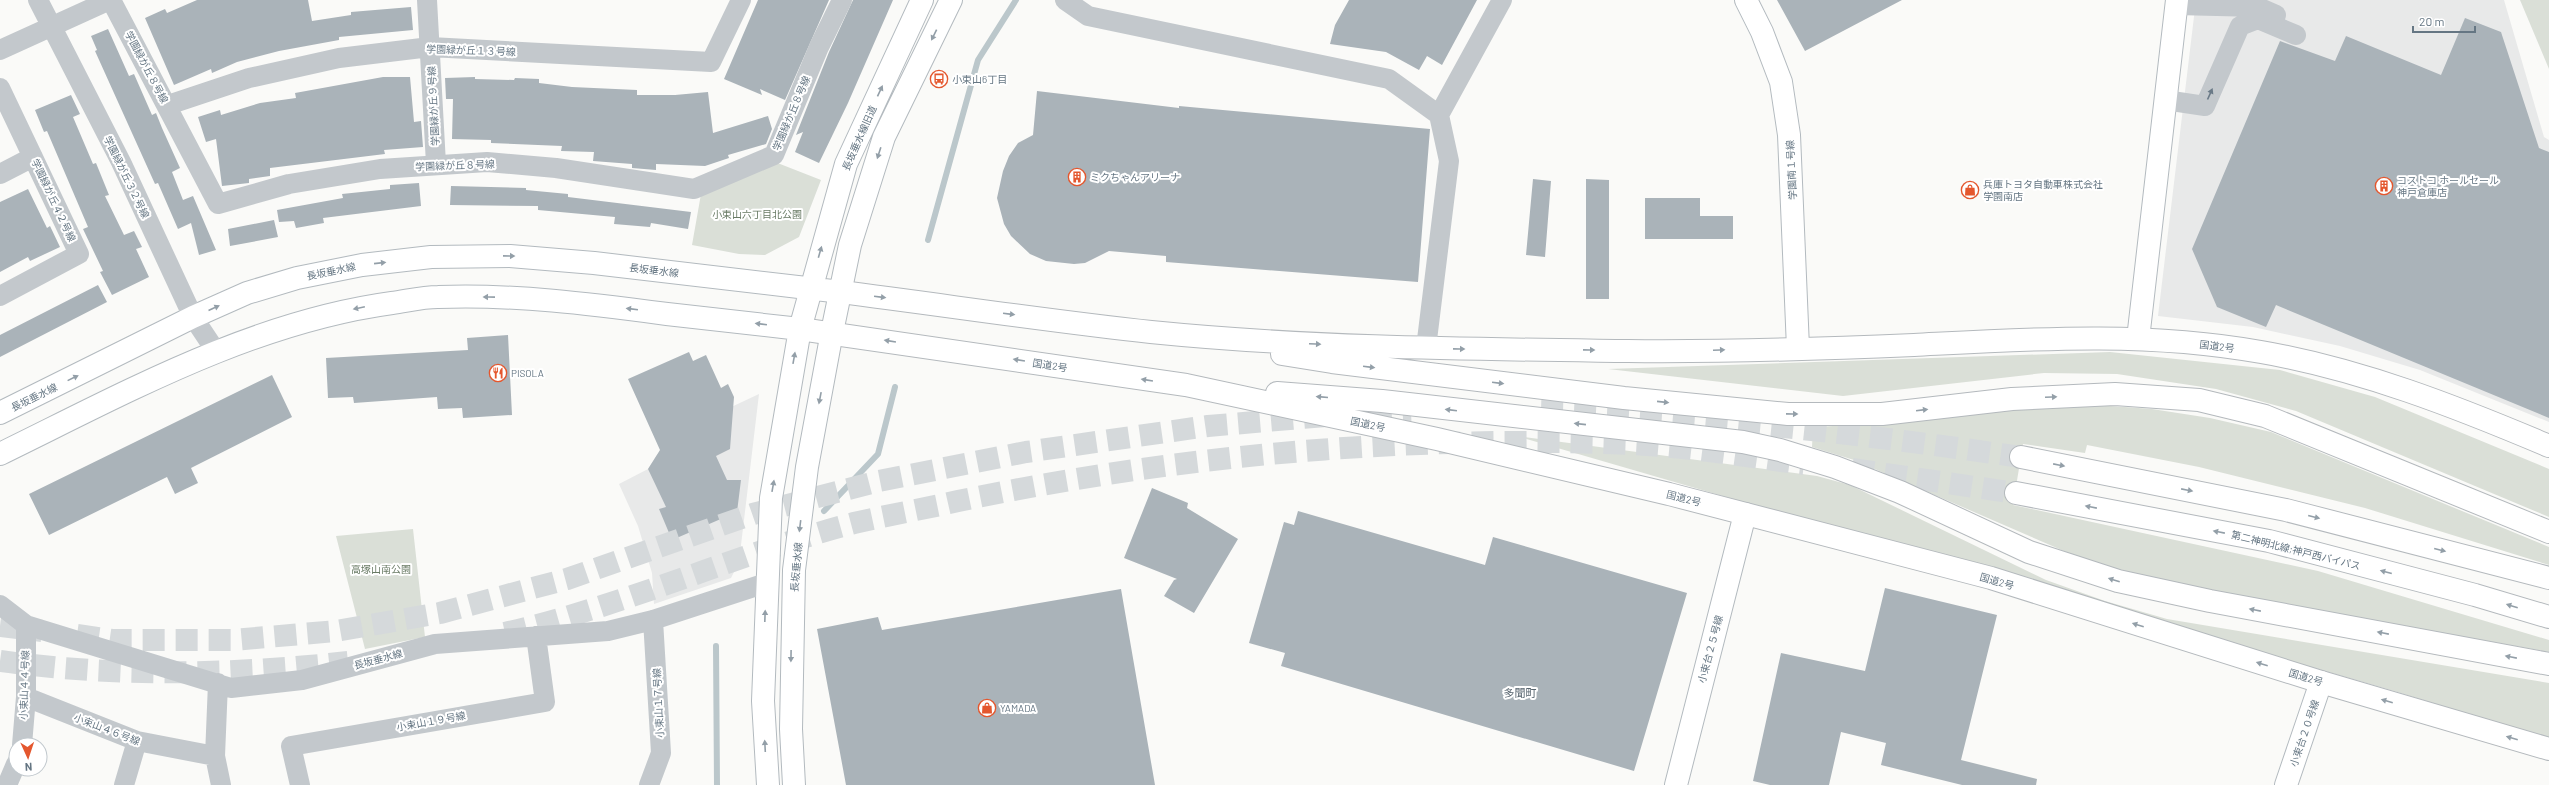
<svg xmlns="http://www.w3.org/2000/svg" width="2549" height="785" viewBox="0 0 2549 785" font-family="Barlow,'Noto Sans JP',sans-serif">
<rect width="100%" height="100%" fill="#fafaf8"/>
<!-- built -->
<path fill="#e8e9e9" d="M 2196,0 L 2504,0 L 2544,137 L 2549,140 L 2549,422 L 2420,370 L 2340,346 L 2253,327 L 2158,316 Z
M 759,394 L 739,562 L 731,578 L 654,604 L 652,573 L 638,526 L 619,484 L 648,469 L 657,455 L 710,417 Z"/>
<!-- green -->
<path fill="#dadfd7" d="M 2520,0 L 2549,0 L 2549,69 Z
M 775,162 L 821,180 L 799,237 L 765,255 L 739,254 L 692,245 L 701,194 Z
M 2110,352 L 2280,370 L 2375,397 L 2549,469 L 2549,517 L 2296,411 L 2216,389 L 2117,374 L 2044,373 L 1843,396 L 1608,369 Z
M 2097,405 L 2152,409 L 2210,418 L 2271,432 L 2549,547 L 2549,565 L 2365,508 L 2199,467 L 2087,445 L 2085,453 L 2023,444 L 2013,505 L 2318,571 L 2549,640 L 2549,652 L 2269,602 L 2140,575 L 2087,561 L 1854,460 L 1812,447 L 1813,427 L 1873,424 L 1981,412 Z
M 1516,436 L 1817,476 L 1850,485 L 2046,580 L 2105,601 L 2167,619 L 2549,683 L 2549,739 L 2394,691 Z
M 413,529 L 425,637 L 365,649 L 336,536 Z"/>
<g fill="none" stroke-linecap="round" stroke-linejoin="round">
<!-- stream -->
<path stroke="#bbc7cb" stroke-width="6" d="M 928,240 L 978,60 L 1016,0
M 824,511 L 878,454 L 895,387
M 716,646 L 717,785"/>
</g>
<!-- building -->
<path fill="#aab3b9" d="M 197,0 L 308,0 L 312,21 L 351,15 L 351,12 L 411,7 L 413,30 L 339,37 L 339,40 L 279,51 L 237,62 L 212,73 L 211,69 L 174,85 L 145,18 L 165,9 L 167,13 Z
M 758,0 L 829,0 L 785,100 L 760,89 L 762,95 L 724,79 Z
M 853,0 L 893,0 L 848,103 L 819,163 L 795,152 L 803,132 L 796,135 L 829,52 Z
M 1349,0 L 1477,0 L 1442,65 L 1427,56 L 1419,70 L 1386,52 L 1330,44 L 1335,25 Z
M 1777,0 L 1902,0 L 1805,51 Z
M 2465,18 L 2501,32 L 2539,148 L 2549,152 L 2549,418 L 2276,305 L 2266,327 L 2217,307 L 2192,249 L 2280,41 L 2335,61 L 2346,36 L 2441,75 Z
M 108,29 L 129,76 L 134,74 L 152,115 L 156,113 L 162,128 L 180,168 L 172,172 L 183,200 L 193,196 L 216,250 L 199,255 L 191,223 L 178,229 L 158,183 L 155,184 L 95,51 L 97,50 L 91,36 Z
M 383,77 L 410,77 L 414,122 L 421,121 L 423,147 L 384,150 L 385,154 L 270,168 L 270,176 L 249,179 L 249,183 L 222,186 L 216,139 L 206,142 L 198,117 L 220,110 L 221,115 L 260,103 L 296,98 L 295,93 Z
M 475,77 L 475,79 L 514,80 L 515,78 L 539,79 L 539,83 L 572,87 L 637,90 L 637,95 L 675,95 L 708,92 L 713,133 L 768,116 L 772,129 L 766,144 L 728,155 L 729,158 L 705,166 L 656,164 L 656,170 L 632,168 L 632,164 L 593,161 L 594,152 L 561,151 L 562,146 L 491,143 L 491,140 L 452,139 L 453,99 L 446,99 L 445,78 Z
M 1037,91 L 1179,108 L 1179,106 L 1430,129 L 1418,282 L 1166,262 L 1166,256 L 1109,251 L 1085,263 L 1074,264 L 1046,261 L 1030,254 L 1011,236 L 1004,224 L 997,198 L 1003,171 L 1009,156 L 1018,143 L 1033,135 Z
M 71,95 L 80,114 L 73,117 L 93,164 L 96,163 L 109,195 L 105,196 L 124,235 L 134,231 L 142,247 L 136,249 L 149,277 L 112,295 L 100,272 L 103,271 L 83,229 L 88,227 L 47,131 L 44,132 L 35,110 Z
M 1533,179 L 1551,181 L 1545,257 L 1526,255 Z
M 1586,179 L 1609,180 L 1609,299 L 1586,299 Z
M 419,183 L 421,206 L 323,218 L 324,223 L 296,228 L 294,221 L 279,222 L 277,210 L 343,198 L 342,194 L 390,189 L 390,185 Z
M 451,186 L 526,188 L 526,190 L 568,194 L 568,197 L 691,212 L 688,229 L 651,223 L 650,227 L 614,224 L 615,217 L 538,210 L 538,206 L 450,205 Z
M 28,189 L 47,228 L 50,226 L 60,247 L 30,261 L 28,257 L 0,272 L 0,202 Z
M 1645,198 L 1700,198 L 1700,216 L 1733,216 L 1733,239 L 1645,239 Z
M 274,220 L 278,237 L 230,246 L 228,229 Z
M 98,285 L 107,302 L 0,357 L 0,335 Z
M 508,335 L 512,415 L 463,418 L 462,408 L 438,409 L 437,397 L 354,403 L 353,397 L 328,398 L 326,358 L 468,350 L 467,338 Z
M 689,352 L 693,361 L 706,355 L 721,388 L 728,384 L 734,397 L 730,449 L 716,456 L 727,480 L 741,480 L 737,512 L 672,540 L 659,509 L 666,507 L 648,469 L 660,450 L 628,379 Z
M 272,375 L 292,417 L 191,468 L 198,483 L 175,494 L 167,477 L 49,535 L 29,494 Z
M 1152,488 L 1188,503 L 1187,508 L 1238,539 L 1194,613 L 1164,596 L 1174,580 L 1177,579 L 1124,558 Z
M 1298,511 L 1485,565 L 1493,537 L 1687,593 L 1634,771 L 1281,666 L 1285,653 L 1249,643 L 1284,522 L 1294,525 Z
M 1885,588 L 1997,615 L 1961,760 L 2037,779 L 2036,785 L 1962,785 L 1881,765 L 1886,743 L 1841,732 L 1829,785 L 1770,785 L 1753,781 L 1781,653 L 1865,671 Z
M 1121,589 L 1155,785 L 846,785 L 817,629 L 878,617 L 882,630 Z"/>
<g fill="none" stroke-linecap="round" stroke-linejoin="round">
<!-- highway-tunnel -->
<path stroke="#d5d9db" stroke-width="22" stroke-dasharray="22 11" stroke-linecap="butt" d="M 1541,411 C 1702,415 1862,434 2021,457
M 1852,469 L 2016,493
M 0,626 L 42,631
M 505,633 C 624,606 736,554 854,523 C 888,515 924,509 958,501 C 1179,455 1407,435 1633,444 C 1690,447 1748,457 1804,464
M 77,635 L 112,640 L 233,640 L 336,631 L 440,613 L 567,579 L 753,514 L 879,481 L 1026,452 L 1208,426 L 1361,413 L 1411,411
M 0,661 C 115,677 233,675 348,662"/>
<defs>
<path id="secondary" d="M 1746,0 L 1762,32 L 1781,82 L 1789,135 L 1798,348
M 2138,339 L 2177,0
M 0,413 L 193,317 L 247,293 L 297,278 L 362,265 L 431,257 L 510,256 L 594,263 L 841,292
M 0,454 C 125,393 252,322 392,303 C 407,301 422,297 438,297 C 514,294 591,304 667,314 C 711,319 755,324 800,329
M 768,785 L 763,701 L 771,498 L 800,329 L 846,164 L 922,0
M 794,785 L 791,729 L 794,570 L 807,467 L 832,332 L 850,245 L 884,137 L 951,0
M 1676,785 L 1745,514
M 2286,785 L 2321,682"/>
<path id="highway" d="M 841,292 C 944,305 1048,321 1151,332 C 1310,348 1469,349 1628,351 C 1723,352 1819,349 1914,345 C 2030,339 2146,331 2261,352 C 2360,369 2457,407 2549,446
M 800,329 L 1186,385 L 1437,439 L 1669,494 L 1991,578 L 2321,682 L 2549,749
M 1282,354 L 1332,362 L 1624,398 L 1788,414 L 1882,414 L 2012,399 L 2115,394 L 2199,400 L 2265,416 L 2549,532
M 1277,393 L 1382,401 L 1743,442 L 1780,450 L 1835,467 L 1900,492 L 2029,552 L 2118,581 L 2210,601 L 2549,664
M 2021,457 L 2286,510 L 2549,578
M 2016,493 L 2269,541 L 2475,595 L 2549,617"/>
</defs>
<!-- secondary casing -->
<use href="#secondary" stroke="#b3babf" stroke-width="24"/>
<!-- highway casing -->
<use href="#highway" stroke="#b4b9bd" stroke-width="24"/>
<!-- street -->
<path stroke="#c3c8cc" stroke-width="20" d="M 38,0 L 121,162 L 193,317 L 217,353
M 111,0 L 218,204 L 289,184 L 380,169 L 487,162 L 556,168 L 694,189 L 774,155 L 819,47 L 842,0
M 427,0 L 436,164
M 1065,0 L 1088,16 L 1389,79 L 1439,115
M 2176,5 L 2258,7 L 2276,15
M 0,50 L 110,0
M 0,88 L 79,254 L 0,296
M 2165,100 L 2205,106 L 2240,26 L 2258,19 L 2296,35
M 168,105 L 249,78 L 339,58 L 430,47 L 711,62 L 741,0
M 0,174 L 33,157
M 1426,348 L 1449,161 L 1439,115 L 1502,0
M 0,605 L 26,625 L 231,688 L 302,680 L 435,644 L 608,631 L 653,620 L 766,583
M 218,683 L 215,756 L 221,785
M 26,697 L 137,741 L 215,756
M 22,745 L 26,697 L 26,625
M 7,785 L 16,764
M 124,785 L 137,741
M 300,785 L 291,746 L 545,702 L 536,636
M 649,785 L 661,753 L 653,620"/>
<!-- secondary -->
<use href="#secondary" stroke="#fff" stroke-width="22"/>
<!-- highway -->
<use href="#highway" stroke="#fff" stroke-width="22"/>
</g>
<!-- one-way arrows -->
<defs><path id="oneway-solid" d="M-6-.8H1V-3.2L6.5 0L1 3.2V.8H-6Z"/></defs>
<g fill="#939fa8">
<use href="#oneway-solid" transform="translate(934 35) rotate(116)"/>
<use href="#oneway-solid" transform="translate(880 91) rotate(-65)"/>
<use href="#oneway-solid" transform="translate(879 153) rotate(108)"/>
<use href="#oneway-solid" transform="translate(820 252) rotate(-74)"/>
<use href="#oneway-solid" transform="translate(509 256) rotate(1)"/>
<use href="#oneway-solid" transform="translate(380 263) rotate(-6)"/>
<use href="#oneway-solid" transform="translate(489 297) rotate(-179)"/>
<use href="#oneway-solid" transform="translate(880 297) rotate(7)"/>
<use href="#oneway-solid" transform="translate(214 308) rotate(-24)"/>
<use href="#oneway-solid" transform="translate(359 308) rotate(168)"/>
<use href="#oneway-solid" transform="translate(632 309) rotate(-173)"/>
<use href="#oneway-solid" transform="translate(1009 314) rotate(7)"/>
<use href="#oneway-solid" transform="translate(761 324) rotate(-173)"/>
<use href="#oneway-solid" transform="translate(890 341) rotate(-171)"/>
<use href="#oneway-solid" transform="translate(1315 344) rotate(2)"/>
<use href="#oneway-solid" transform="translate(1459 349) rotate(1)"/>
<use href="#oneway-solid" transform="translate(1589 350) rotate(1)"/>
<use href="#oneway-solid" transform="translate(1719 350) rotate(-2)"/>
<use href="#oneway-solid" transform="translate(794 358) rotate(-80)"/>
<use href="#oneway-solid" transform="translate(1019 360) rotate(-171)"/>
<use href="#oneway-solid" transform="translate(1369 367) rotate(7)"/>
<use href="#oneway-solid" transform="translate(73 378) rotate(-26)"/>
<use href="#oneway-solid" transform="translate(1147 380) rotate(-171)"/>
<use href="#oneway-solid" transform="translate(1498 383) rotate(7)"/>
<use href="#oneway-solid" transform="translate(1322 397) rotate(-175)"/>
<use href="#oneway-solid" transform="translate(2051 397) rotate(-3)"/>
<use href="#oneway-solid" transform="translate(820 398) rotate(101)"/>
<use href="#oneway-solid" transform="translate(1663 402) rotate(6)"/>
<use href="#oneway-solid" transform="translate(1451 410) rotate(-173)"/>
<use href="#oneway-solid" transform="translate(1922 410) rotate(-7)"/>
<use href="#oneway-solid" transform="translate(1792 414) rotate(1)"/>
<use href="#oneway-solid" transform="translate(1580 424) rotate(-174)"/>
<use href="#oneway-solid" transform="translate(2059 465) rotate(11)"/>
<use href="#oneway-solid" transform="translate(773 486) rotate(-80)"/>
<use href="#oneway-solid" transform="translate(2187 490) rotate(11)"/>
<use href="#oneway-solid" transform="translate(2091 507) rotate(-169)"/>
<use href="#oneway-solid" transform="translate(2314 517) rotate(14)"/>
<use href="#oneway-solid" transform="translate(800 526) rotate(97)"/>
<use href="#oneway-solid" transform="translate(2219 532) rotate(-169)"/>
<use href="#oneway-solid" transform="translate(2440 550) rotate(14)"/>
<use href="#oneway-solid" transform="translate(2386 572) rotate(-165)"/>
<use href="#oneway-solid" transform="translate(2114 580) rotate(-163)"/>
<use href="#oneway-solid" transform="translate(2512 606) rotate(-163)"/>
<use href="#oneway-solid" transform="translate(2255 610) rotate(-169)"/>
<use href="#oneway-solid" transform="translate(765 616) rotate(-88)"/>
<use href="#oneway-solid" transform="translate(2138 625) rotate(-163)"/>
<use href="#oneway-solid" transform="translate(2383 633) rotate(-169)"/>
<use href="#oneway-solid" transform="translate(791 656) rotate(91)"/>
<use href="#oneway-solid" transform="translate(2511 657) rotate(-169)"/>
<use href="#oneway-solid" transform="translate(2262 664) rotate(-163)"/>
<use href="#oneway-solid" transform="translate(2387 701) rotate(-164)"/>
<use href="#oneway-solid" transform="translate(2512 738) rotate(-164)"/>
<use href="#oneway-solid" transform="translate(765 746) rotate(-93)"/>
</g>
<use fill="#6a7a87" href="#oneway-solid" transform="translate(2210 94) rotate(-66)"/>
<!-- icons -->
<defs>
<symbol id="bus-ring" viewBox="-11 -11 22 22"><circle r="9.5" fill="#fff" stroke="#e4572e" stroke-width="1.5"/><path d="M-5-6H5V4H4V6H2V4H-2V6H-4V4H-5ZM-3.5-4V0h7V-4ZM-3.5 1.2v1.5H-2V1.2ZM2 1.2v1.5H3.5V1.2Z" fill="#e4572e"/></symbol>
<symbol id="building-ring" viewBox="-11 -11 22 22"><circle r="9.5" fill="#fff" stroke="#e4572e" stroke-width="1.5"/><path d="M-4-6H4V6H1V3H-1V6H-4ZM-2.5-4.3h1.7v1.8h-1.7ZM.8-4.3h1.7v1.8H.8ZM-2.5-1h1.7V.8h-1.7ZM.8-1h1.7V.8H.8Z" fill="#e4572e"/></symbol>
<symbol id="shop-ring" viewBox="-11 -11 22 22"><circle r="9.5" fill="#fff" stroke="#e4572e" stroke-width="1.5"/><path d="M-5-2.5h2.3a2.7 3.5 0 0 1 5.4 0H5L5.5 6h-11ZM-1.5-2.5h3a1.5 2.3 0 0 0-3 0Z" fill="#e4572e"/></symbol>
<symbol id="restaurant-ring" viewBox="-11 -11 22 22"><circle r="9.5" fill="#fff" stroke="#e4572e" stroke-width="1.5"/><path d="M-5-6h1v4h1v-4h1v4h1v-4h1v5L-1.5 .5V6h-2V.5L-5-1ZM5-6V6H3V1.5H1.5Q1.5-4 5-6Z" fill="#e4572e"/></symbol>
</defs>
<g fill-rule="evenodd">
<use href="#bus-ring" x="929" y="69" width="20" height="20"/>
<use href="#building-ring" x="1067" y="167" width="20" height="20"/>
<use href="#building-ring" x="2374" y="176" width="20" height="20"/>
<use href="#shop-ring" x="1960" y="180" width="20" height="20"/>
<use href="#restaurant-ring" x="488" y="363" width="20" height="20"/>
<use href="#shop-ring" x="977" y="698" width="20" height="20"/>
</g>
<g text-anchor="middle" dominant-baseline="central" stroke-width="4" stroke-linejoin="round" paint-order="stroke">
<!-- street labels -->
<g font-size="10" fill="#657683" stroke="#fff">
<text transform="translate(471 50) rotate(2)">学園緑が丘１３号線</text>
<text transform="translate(147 67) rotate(62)">学園緑が丘８号線</text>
<text transform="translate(433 106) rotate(-93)">学園緑が丘９号線</text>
<text transform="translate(791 113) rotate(-67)">学園緑が丘８号線</text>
<text transform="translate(859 138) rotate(-66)">長坂垂水線旧道</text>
<text transform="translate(455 165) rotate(-2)">学園緑が丘８号線</text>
<text transform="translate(1791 170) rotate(-93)">学園南１号線</text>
<text transform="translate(127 177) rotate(64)">学園緑が丘３２号線</text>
<text transform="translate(54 200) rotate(65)">学園緑が丘４２号線</text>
<text transform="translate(654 270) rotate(7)">長坂垂水線</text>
<text transform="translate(331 271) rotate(-12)">長坂垂水線</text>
<text transform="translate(2217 346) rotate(7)">国道2号</text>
<text transform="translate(1050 365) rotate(9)">国道2号</text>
<text transform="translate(34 397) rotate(-26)">長坂垂水線</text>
<text transform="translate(1368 424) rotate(12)">国道2号</text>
<text transform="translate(1684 498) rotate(14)">国道2号</text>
<text transform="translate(2296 550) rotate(14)">第二神明北線;神戸西バイパス</text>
<text transform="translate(796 567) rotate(-85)">長坂垂水線</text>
<text transform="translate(1997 581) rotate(16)">国道2号</text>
<text transform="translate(1710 649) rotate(-75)">小束台２５号線</text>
<text transform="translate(378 659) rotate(-15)">長坂垂水線</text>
<text transform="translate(2306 677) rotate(17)">国道2号</text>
<text transform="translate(24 685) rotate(-88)">小束山４４号線</text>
<text transform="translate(658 703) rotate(-93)">小束山１７号線</text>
<text transform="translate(431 721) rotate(-10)">小束山１９号線</text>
<text transform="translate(107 729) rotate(21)">小束山４６号線</text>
<text transform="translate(2304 733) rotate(-71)">小束台２０号線</text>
</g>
<!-- poi labels -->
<g font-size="10" fill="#657683" stroke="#fff" text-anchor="start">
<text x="952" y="79">小束山6丁目</text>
<text x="1090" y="177">ミクちゃんアリーナ</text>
<text x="2397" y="180">コストコ ホールセール<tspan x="2397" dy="12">神戸倉庫店</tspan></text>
<text x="1983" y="184">兵庫トヨタ自動車株式会社<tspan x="1983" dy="12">学園南店</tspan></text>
<text x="511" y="373">PISOLA</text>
<text x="1000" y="708">YAMADA</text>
</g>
<!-- park labels -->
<g font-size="10" fill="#687a64" stroke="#fff">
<text x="757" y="214">小束山六丁目北公園</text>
<text x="381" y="569">高塚山南公園</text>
</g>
<!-- neighbourhood labels -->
<g font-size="11" fill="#57646e" stroke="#fff">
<text x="1520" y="692">多聞町</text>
</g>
</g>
<!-- north arrow -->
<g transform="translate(28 757) rotate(177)"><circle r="19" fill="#ffffff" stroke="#c1c8cd"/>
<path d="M0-3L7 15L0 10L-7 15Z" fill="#e4572e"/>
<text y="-6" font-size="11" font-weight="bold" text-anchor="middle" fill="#657683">N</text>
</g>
<!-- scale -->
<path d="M2413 26v6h62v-6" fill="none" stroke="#657683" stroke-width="2"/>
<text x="2419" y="26" font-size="12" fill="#657683" stroke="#ffffff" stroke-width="3" paint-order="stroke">20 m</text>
</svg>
